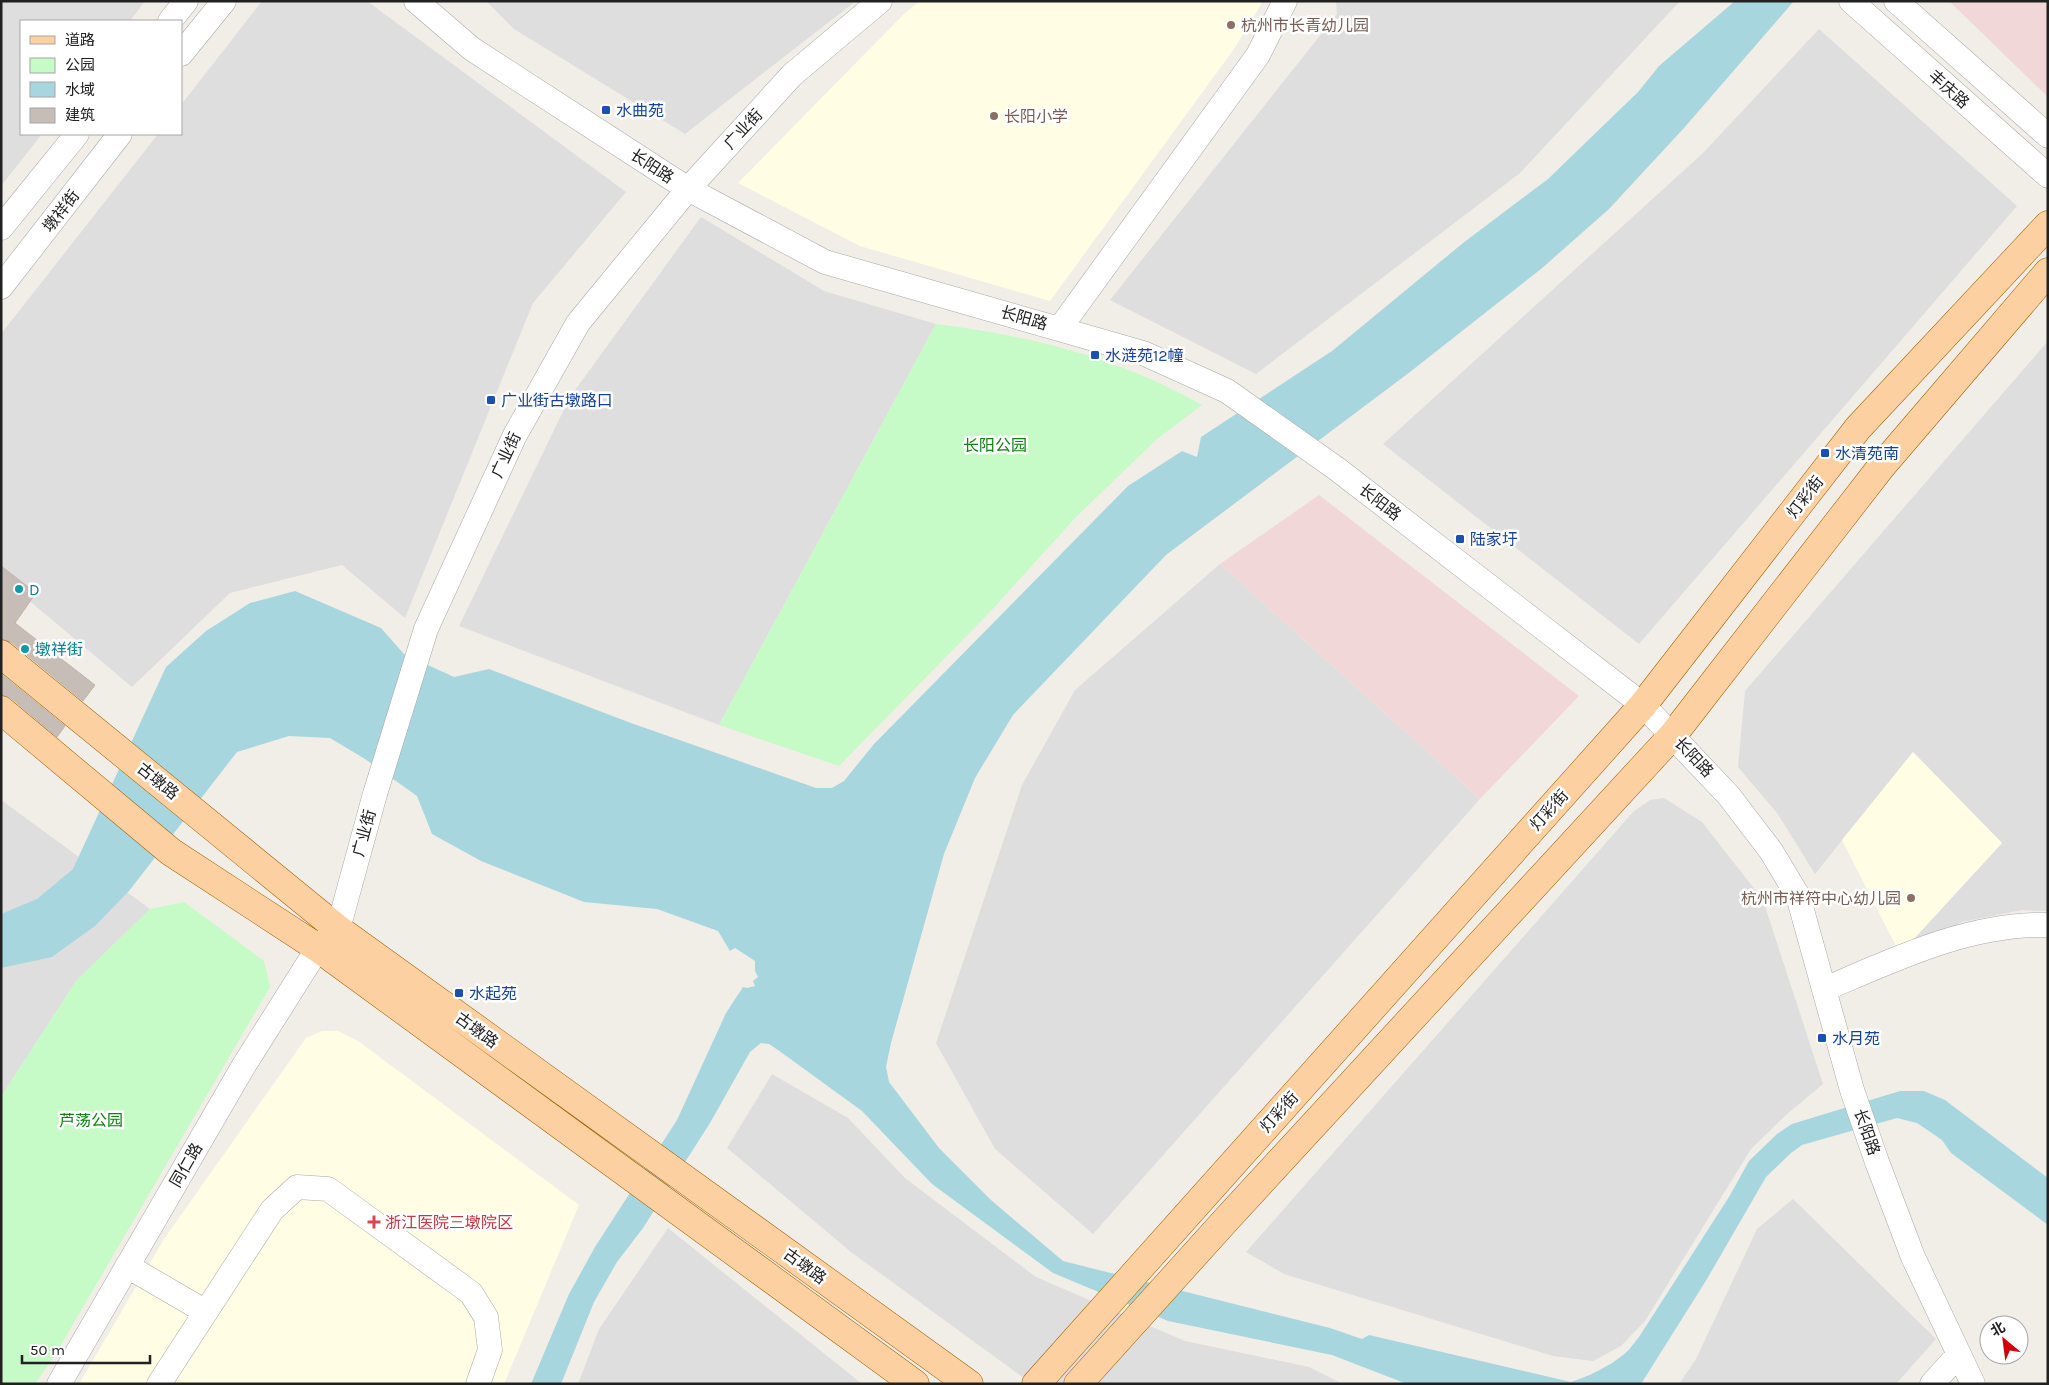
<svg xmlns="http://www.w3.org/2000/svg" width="2049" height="1385" viewBox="0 0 2049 1385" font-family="Karla,'Noto Sans SC',sans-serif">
<rect width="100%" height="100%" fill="#f1eee8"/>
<!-- residential -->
<path fill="#dfdede" d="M 1,1 L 145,1 L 130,21 L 21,21 L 21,134 L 42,134 L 1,186 Z
M 262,1 L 367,1 L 626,192 L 533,303 L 405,618 L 342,565 L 230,593 L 132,687 L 1,577 L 1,334 L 158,134 L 181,134 L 181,105 Z
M 486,1 L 856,1 L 685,134 L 514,29 Z
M 1336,1 L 1680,1 L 1520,173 L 1256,374 L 1110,300 L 1337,14 Z
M 1819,29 L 2017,206 L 1639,644 L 1383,444 L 1703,153 Z
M 701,217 L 824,291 L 936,324 L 719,725 L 459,626 L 570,397 Z
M 2048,341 L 2048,911 L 2022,910 L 1962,922 L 1900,954 L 2002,843 L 1913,752 L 1815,874 L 1777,813 L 1738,767 L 1745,691 Z
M 1220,564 L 1480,799 L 1093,1234 L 995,1149 L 936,1043 L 1022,785 L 1075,690 Z
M 1664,798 L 1702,822 L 1763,900 L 1823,1084 L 1786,1115 L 1751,1149 L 1645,1321 L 1621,1346 L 1593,1361 L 1553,1356 L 1284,1274 L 1246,1252 L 1633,812 L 1650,800 Z
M 1,800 L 150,909 L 76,981 L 1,1097 Z
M 772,1074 L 848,1118 L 905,1178 L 1036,1277 L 1185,1341 L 1309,1367 L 1343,1384 L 1032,1384 L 851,1252 L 727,1148 Z
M 1793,1199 L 1936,1339 L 1896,1384 L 1679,1384 L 1696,1359 L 1757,1229 Z
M 668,1228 L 862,1384 L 578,1384 L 599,1329 Z"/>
<!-- commercial -->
<path fill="#f2d7d8" d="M 1949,1 L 2048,1 L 2048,97 Z
M 1319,495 L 1579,696 L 1480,799 L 1220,564 Z"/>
<!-- education -->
<path fill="#fffde3" d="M 920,1 L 1263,1 L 1234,49 L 1050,301 L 860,246 L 738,183 L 905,13 Z
M 1913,752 L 2002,843 L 1900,954 L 1842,840 Z
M 322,1031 L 338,1031 L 358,1041 L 579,1205 L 504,1384 L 79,1384 L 164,1239 L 306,1038 Z"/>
<!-- park -->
<path fill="#c6fac7" d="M 936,324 C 1031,336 1117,357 1202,405 L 1157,439 L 1076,517 L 990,612 L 839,766 L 719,725 Z
M 184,902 L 264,961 L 270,987 L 55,1355 L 35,1384 L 1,1384 L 1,1097 L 76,981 L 150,909 Z"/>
<!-- water -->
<path fill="#a8d6df" d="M 1735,1 L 1794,1 L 1684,128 L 1609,209 L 1541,269 L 1410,372 L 1166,555 L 1013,715 L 975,778 L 944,854 L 891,1043 L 886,1067 L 889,1082 L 939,1148 L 991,1200 L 1063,1261 L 1330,1328 L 1362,1339 L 1369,1335 L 1571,1382 C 1587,1377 1610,1366 1623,1355 C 1629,1351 1634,1343 1639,1337 L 1729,1197 L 1749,1161 L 1777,1134 L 1792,1124 L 1900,1091 L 1924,1091 L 1945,1100 L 2048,1178 L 2048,1225 L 1951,1153 L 1942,1140 L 1917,1123 L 1897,1118 L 1802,1145 L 1791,1153 L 1766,1177 L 1707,1279 L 1641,1384 L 1407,1384 L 1332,1355 L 1168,1321 L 1053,1273 L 932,1184 L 862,1111 L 778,1050 L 769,1044 L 761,1043 L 750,1052 L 710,1123 L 643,1228 L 617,1262 L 594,1302 L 561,1384 L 531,1384 L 569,1294 L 595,1247 L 677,1120 L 726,1013 L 743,987 L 747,988 L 755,986 L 753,981 L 758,977 L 755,971 L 755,961 L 735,948 L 730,951 L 718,931 L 657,909 L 584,902 L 481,861 L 432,834 L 417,796 L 365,759 L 330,738 L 289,736 L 237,752 L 129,891 L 95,926 L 52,957 L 1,968 L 1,914 L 37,899 L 73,869 L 166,667 L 206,631 L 250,603 L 295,591 L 381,628 L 404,654 L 454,677 L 489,669 L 631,723 L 816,788 L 832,788 L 844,781 L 874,744 L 1128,486 L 1182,451 L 1197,457 L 1201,437 L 1332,351 L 1463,243 L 1548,179 L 1638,92 L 1659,66 Z"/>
<!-- building -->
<path fill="#c6bdb7" stroke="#c3b4aa" d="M 1,566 L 36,593 L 15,623 L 95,685 L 83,701 L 11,642 L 1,639 Z
M 1,674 L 65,726 L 57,737 L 11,698 L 1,695 Z"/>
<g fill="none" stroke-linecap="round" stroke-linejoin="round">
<defs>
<path id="minor" d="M 416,1 L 472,49 L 688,189 L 825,262 L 1143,353 L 1227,391 L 1337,469 L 1643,705 L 1729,796 L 1771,851 L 1798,896 L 1852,1090 L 1877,1162 L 1913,1257 L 1973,1384
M 1851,1 L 2048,176
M 1896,1 L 2048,136
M 170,21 L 186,1
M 181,54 L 224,1
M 1,228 L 77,134
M 1,287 L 120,134
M 1060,328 L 1258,55 L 1285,1
M 1825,989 C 1895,959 1970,923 2048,925
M 127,1266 L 206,1312
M 59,1384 L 243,1067 L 318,948 L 338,929 L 375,794 L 426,629 L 515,435 L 578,323 L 688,189 L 792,75 L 880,1
M 159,1384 L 272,1210 L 297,1187 L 328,1189 L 471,1293 L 486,1317 L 490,1350 L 478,1384
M 1932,1384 L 1959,1354"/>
<path id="major" d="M 1,654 L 338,929 L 969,1384
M 1,710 L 171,852 L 318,948 L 915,1384
M 1036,1384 L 1643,705 L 1858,428 L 2048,225
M 1078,1384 L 1225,1221 L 1673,735 L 1881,467 L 2048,272"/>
</defs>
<!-- minor casing -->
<use href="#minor" stroke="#a8a8a8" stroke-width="25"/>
<!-- major casing -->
<use href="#major" stroke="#9e6100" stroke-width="29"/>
<!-- minor -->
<use href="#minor" stroke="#fff" stroke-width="24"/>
<!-- major -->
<use href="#major" stroke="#fdd0a2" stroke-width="28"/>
</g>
<!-- markers -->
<g fill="#8d6e63" stroke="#fff" stroke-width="2">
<circle cx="1231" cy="25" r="5"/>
<circle cx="994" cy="116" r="5"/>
<circle cx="1911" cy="898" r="5"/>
</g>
<g fill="#1a4fb4" stroke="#fff" stroke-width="2">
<rect x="601" y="105" width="10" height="10" rx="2.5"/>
<rect x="1090" y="350" width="10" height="10" rx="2.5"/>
<rect x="486" y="395" width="10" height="10" rx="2.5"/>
<rect x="1820" y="448" width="10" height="10" rx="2.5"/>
<rect x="1455" y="534" width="10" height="10" rx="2.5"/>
<rect x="454" y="988" width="10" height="10" rx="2.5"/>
<rect x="1817" y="1033" width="10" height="10" rx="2.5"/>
</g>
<g fill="#0f9aa8" stroke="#fff" stroke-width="2">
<circle cx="19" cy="589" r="5"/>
<circle cx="25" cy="649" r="5"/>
</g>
<path fill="#e0444e" stroke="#fff" stroke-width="2" d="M371.5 1214.5h5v5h5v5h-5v5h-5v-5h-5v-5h5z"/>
<g text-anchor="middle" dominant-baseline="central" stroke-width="5" stroke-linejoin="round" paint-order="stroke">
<!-- education labels -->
<g font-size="16" fill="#785e54" stroke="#fff" text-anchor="start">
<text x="1241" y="25">杭州市长青幼儿园</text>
<text x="1004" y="116">长阳小学</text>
<text x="1901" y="898" text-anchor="end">杭州市祥符中心幼儿园</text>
</g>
<!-- street labels -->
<g font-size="16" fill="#212121" stroke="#fff">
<text transform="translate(1949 89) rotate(42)">丰庆路</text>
<text transform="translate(743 129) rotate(-47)">广业街</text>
<text transform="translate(652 166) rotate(33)">长阳路</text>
<text transform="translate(61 211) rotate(-52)">墩祥街</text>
<text transform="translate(1024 318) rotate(16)">长阳路</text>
<text transform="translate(506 455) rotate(-65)">广业街</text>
<text transform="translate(1805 497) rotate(-52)">灯彩街</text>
<text transform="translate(1380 502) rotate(38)">长阳路</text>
<text transform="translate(1694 757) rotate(47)">长阳路</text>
<text transform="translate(158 781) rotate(39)">古墩路</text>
<text transform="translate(1549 810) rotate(-48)">灯彩街</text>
<text transform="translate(364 833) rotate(-75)">广业街</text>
<text transform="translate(477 1030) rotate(36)">古墩路</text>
<text transform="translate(1279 1112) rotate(-48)">灯彩街</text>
<text transform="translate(1867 1132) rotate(71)">长阳路</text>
<text transform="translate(186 1165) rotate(-60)">同仁路</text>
<text transform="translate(805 1266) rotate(36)">古墩路</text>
</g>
<!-- transit labels -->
<g font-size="16" fill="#164399" stroke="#fff" text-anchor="start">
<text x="616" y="110">水曲苑</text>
<text x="1105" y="355">水涟苑12幢</text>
<text x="501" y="400">广业街古墩路口</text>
<text x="1835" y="453">水清苑南</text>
<text x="1470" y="539">陆家圩</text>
<text x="469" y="993">水起苑</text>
<text x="1832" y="1038">水月苑</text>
</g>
<!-- park labels -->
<g font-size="16" fill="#0b830e" stroke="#fff">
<text x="995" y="445">长阳公园</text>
<text x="91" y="1120">芦荡公园</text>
</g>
<!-- culture labels -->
<g font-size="16" fill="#0d838f" stroke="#fff" text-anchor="start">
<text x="29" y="589">D</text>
<text x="35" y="649">墩祥街</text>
</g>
<!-- health labels -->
<g font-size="16" fill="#be3a42" stroke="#fff" text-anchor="start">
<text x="385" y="1222">浙江医院三墩院区</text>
</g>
</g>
<!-- border -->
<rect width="2049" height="1385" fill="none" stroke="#212121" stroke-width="5"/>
<!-- legend -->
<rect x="20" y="20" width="162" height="115" fill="#ffffff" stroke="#a6a6a6"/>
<rect x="30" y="36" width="25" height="8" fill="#fdd0a2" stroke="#a6a6a6"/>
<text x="65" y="45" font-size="15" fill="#212121">道路</text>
<rect x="30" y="58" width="25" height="15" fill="#c6fac7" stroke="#a6a6a6"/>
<text x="65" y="70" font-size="15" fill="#212121">公园</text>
<rect x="30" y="82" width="25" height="15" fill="#a8d6df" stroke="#a6a6a6"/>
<text x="65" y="95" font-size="15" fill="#212121">水域</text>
<rect x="30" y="108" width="25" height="15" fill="#c6bdb7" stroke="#a6a6a6"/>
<text x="65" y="120" font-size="15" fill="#212121">建筑</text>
<!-- north arrow -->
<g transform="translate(2004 1340) rotate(331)"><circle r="24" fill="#ffffff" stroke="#a6a6a6"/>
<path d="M0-4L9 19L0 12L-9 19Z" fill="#d2000c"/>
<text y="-8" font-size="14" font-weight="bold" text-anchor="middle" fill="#212121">北</text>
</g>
<!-- scale -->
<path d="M22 1355v8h128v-8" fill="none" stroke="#212121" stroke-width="2.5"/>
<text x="30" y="1355" font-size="15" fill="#212121" stroke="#ffffff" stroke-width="4" paint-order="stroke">50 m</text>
</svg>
